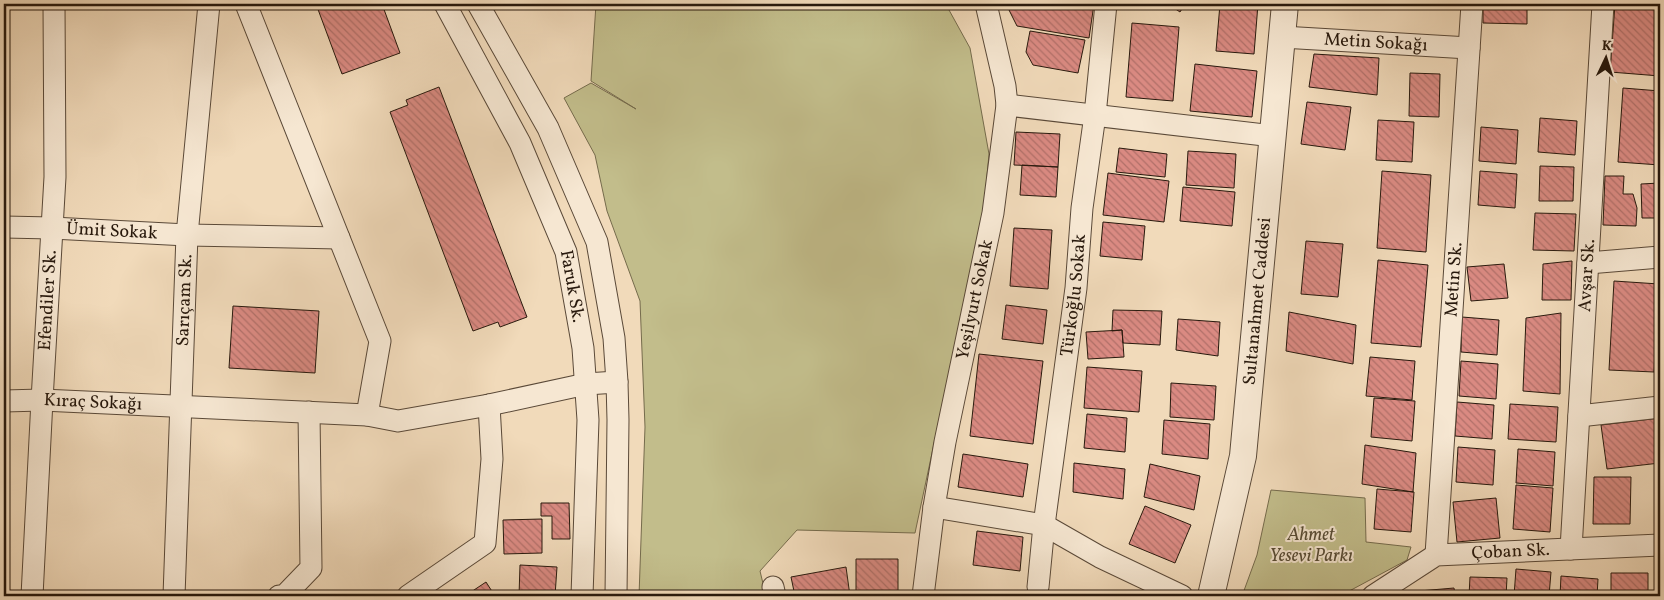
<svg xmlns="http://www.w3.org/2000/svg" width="1664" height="600" viewBox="0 0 1664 600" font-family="Vollkorn,serif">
<defs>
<pattern id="building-back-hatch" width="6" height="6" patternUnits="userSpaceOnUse" patternTransform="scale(1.25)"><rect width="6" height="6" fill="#da8a82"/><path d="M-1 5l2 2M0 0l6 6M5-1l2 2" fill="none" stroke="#b17069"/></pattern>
</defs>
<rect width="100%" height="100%" fill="#f1daba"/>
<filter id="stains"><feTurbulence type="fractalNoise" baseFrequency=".004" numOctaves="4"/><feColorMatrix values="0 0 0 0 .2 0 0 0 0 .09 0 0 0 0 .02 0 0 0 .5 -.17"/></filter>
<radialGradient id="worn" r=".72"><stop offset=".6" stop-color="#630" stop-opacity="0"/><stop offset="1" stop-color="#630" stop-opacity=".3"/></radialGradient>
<!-- green -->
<path fill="#c2bd8b" stroke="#756b4c" d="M 596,4 L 948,4 L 949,10 L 970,48 L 989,154 L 984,209 L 915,533 L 797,530 L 760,571 L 766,596 L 639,596 L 645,427 L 640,301 L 607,211 L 595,155 L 564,98 L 591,83 L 636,109 L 591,81 Z
M 1271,490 L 1365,498 L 1366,542 L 1411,547 L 1407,560 L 1340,596 L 1242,596 L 1257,555 Z"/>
<!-- building -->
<path fill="url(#building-back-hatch)" stroke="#28190d" d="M 316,4 L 382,4 L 400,53 L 342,74 Z
M 1006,4 L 1094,4 L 1089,38 L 1017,26 Z
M 1168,4 L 1185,4 L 1180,12 Z
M 1220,4 L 1258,4 L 1254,54 L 1216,51 Z
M 1483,4 L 1527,4 L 1527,24 L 1483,23 Z
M 1615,4 L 1660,7 L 1660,76 L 1610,72 Z
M 1132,23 L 1179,27 L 1173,101 L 1126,97 Z
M 1030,31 L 1085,40 L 1078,73 L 1033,65 L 1026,52 Z
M 1314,54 L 1379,58 L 1377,95 L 1309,87 Z
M 1195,64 L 1257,71 L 1252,117 L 1190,111 Z
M 1410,73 L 1440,74 L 1439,117 L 1409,116 Z
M 439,87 L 527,317 L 500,327 L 498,322 L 473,331 L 390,112 L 408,105 L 406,100 Z
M 1623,88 L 1660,91 L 1660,165 L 1618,162 Z
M 1307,102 L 1351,107 L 1345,150 L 1301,144 Z
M 1540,118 L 1577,121 L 1575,155 L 1538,152 Z
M 1378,120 L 1414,122 L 1412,162 L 1376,160 Z
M 1481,127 L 1518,130 L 1516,164 L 1479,161 Z
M 1016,132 L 1060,134 L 1058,167 L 1014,165 Z
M 1119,148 L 1167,154 L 1165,177 L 1116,172 Z
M 1188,151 L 1236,154 L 1234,188 L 1186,185 Z
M 1022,165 L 1058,167 L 1056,197 L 1020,195 Z
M 1540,166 L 1574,167 L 1573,201 L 1539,201 Z
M 1382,171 L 1431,175 L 1426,252 L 1377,248 Z
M 1480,171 L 1517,174 L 1515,208 L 1478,205 Z
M 1108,173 L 1169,181 L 1164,222 L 1103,215 Z
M 1605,176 L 1624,176 L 1623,194 L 1633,194 L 1637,208 L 1636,226 L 1603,225 Z
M 1660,183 L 1660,218 L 1642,218 L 1641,184 Z
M 1183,187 L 1235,192 L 1232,226 L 1180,221 Z
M 1535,213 L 1576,214 L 1574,251 L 1533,250 Z
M 1103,222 L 1145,226 L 1142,260 L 1100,256 Z
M 1014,228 L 1052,230 L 1048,289 L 1010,286 Z
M 1306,241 L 1343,244 L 1338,297 L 1301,294 Z
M 1378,260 L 1428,265 L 1421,347 L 1371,343 Z
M 1572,261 L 1571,300 L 1542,300 L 1543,264 Z
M 1504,264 L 1508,298 L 1471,301 L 1467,267 Z
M 1614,281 L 1659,284 L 1654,372 L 1609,370 Z
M 1006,305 L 1047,310 L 1043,344 L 1002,339 Z
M 233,306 L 319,311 L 315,373 L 229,368 Z
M 1113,310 L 1162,311 L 1160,345 L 1123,343 L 1122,330 L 1112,331 Z
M 1289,312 L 1356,325 L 1353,364 L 1286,351 Z
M 1561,313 L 1560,394 L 1523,391 L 1526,318 Z
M 1462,317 L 1499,320 L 1497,355 L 1461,352 Z
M 1178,319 L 1220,322 L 1218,356 L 1176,350 Z
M 1122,330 L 1124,357 L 1088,359 L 1086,332 Z
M 979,354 L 1043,361 L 1033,444 L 970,436 Z
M 1370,357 L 1415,361 L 1412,400 L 1366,396 Z
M 1461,361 L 1498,364 L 1496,399 L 1459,396 Z
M 1087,367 L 1142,371 L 1139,412 L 1084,408 Z
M 1171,383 L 1216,386 L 1214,420 L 1170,417 Z
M 1374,398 L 1415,401 L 1412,441 L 1371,437 Z
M 1457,402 L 1494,405 L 1492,439 L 1455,436 Z
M 1510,404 L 1558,407 L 1556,442 L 1508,439 Z
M 1087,414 L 1127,418 L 1125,452 L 1084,448 Z
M 1660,418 L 1660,463 L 1607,469 L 1601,425 Z
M 1164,420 L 1210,424 L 1208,459 L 1162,454 Z
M 1365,445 L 1416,453 L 1413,492 L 1362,484 Z
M 1458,447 L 1495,450 L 1493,485 L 1456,482 Z
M 1518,449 L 1555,452 L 1553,486 L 1516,483 Z
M 963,454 L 1028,464 L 1023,497 L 958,487 Z
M 1074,463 L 1125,469 L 1123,499 L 1073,492 Z
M 1150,464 L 1200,476 L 1194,510 L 1144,497 Z
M 1594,477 L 1631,477 L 1630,524 L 1593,524 Z
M 1516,485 L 1553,488 L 1550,532 L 1513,529 Z
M 1377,489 L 1414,492 L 1411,532 L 1374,529 Z
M 1496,498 L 1500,538 L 1457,542 L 1453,502 Z
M 541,503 L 569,503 L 570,539 L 552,539 L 552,516 L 541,516 Z
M 1145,506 L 1191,525 L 1175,563 L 1129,544 Z
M 542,519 L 542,553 L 504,554 L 503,520 Z
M 977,531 L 1023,537 L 1020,571 L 973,565 Z
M 856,559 L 898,559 L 898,596 L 856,596 Z
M 520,565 L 557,567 L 555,596 L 519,596 Z
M 846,567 L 850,596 L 795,596 L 791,577 Z
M 1658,567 L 1660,567 L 1660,596 L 1657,596 Z
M 1516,569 L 1551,572 L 1549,596 L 1514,596 Z
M 1611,573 L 1648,573 L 1648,596 L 1611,596 Z
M 1561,576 L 1598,579 L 1597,596 L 1560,596 Z
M 1470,577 L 1507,578 L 1506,596 L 1469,596 Z
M 486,582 L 495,596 L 465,596 Z
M 1454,588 L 1455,596 L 1420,596 L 1419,591 Z
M 1025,595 L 1025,596 L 971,596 Z"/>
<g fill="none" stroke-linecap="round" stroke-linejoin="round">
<defs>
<g id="minor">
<path d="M 246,4 L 380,341 L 367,415"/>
<path id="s1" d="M 445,4 L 520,143 L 566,252 L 583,348 L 588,420 L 582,596"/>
<path d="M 478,4 L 548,128 L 597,242 L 614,338 L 617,382 L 618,420 L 616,596"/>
<path id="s2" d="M 1282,37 L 1469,48"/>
<path d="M 1007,105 L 1273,136"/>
<path id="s3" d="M 4,227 L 52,228 L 187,235 L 339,238"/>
<path d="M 1588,263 L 1660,257"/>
<path id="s4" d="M 4,401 L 42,400 L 367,415 L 398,421 L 489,405 L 586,384 L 617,382"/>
<path d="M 1579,416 L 1660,407"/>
<path d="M 934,507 L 1044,525 L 1100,557 L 1182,596"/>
<path id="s5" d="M 1571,549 L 1603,4"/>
<path id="s6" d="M 1436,555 L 1472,4"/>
<path d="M 773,587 L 775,596"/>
<path id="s7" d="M 1038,587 L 1044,525 L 1076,288 L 1082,208 L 1095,115 L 1106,4"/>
<path id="s8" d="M 32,596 L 42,400 L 55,177 L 54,4"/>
<path id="s9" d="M 174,596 L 187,235 L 209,4"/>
<path d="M 279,596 L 284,596 L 311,568 L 309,412"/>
<path d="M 408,596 L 485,543 L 492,459 L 489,405"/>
<path id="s10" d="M 923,596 L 934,507 L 945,442 L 993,213 L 1007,105 L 1005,86 L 986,4"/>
<path id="s11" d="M 1373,596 L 1436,555 L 1660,545"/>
</g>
<g id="tertiary">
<path id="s12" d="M 1211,596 L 1243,456 L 1285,4"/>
</g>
</defs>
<!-- minor casing -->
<use href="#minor" stroke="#5a4938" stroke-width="23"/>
<!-- tertiary casing -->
<use href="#tertiary" stroke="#5a4938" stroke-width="28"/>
<!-- minor -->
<use href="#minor" stroke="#f6e7d2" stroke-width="21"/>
<!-- tertiary -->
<use href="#tertiary" stroke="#f6e7d2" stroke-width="26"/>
</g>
<g text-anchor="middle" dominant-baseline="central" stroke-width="4" stroke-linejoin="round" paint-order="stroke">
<!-- street labels -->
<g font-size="18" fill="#28190d" stroke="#f6e7d2">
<text stroke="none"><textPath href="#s2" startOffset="94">Metin Sokağı</textPath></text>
<text stroke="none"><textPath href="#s3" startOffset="108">Ümit Sokak</textPath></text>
<text stroke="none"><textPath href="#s5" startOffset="274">Avşar Sk.</textPath></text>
<text stroke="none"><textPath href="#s6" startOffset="276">Metin Sk.</textPath></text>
<text stroke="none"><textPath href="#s1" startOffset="311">Faruk Sk.</textPath></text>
<text stroke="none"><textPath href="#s7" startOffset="294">Türkoğlu Sokak</textPath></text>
<text stroke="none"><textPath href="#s8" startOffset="296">Efendiler Sk.</textPath></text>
<text stroke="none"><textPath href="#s9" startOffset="296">Sarıçam Sk.</textPath></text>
<text stroke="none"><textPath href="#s10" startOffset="301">Yeşilyurt Sokak</textPath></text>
<text stroke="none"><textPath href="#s12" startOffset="299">Sultanahmet Caddesi</textPath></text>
<text stroke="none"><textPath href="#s4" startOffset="89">Kıraç Sokağı</textPath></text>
<text stroke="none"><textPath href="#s11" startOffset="150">Çoban Sk.</textPath></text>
</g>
<!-- park labels -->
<g font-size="18" font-style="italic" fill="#564a33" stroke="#f6e7d2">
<text x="1311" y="535">Ahmet<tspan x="1311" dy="21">Yesevi Parkı</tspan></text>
</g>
</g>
<!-- margin -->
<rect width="1664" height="600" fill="none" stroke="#f1daba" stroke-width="20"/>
<rect x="5" y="5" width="1654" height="590" fill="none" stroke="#28190d" stroke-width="2.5"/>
<rect x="10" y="10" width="1644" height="580" fill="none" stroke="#28190d"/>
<!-- north arrow -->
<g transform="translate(1606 58) rotate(4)" stroke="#f6e7d2" stroke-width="4" paint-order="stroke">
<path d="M0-4L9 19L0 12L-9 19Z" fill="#28190d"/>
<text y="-8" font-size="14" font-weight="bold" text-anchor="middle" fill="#28190d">K</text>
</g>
<rect width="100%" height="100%" filter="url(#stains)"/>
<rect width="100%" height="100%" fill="url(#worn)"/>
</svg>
